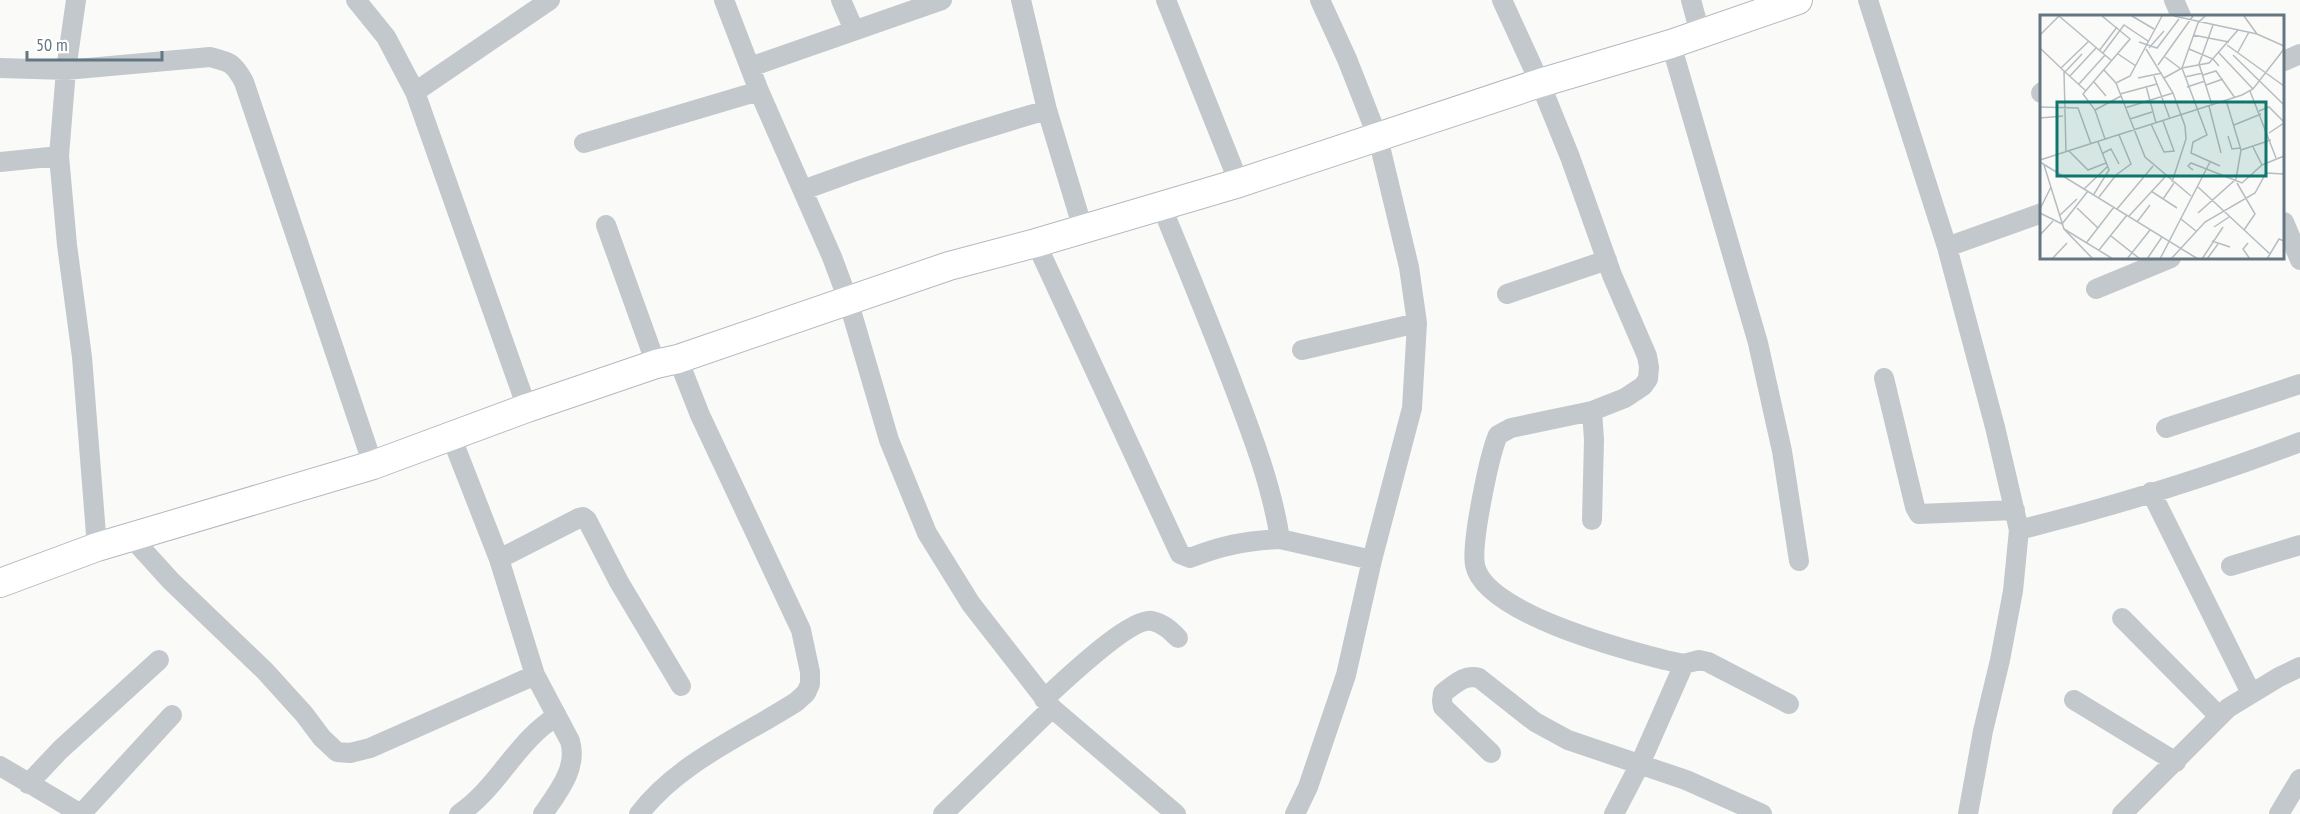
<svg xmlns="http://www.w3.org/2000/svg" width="2300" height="814" viewBox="0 0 2300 814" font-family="'PT Sans Narrow',sans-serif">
<rect width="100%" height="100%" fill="#fafaf8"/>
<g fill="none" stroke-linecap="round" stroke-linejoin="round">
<defs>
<path id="secondary" d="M 0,583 L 97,547 L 373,465 L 527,408 L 656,364 L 678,359 L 949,266 L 1036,243 L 1239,183 L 1540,83 L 1671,44 L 1798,0"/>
</defs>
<!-- secondary casing -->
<use href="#secondary" stroke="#b3babf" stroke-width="30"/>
<!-- street -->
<path stroke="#c3c8cc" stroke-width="20" d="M 76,0 L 66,70 L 59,156 L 67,245 L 82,357 L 97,547
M 356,0 L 386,37 L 415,92 L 527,408
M 724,0 L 759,91 L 832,257 L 848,300 L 889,440 L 927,533 L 971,604 L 1052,708 L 1176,814
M 841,0 L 854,30
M 1021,0 L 1047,110 L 1083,229
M 1166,0 L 1239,183
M 1502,0 L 1540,83 L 1570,157 L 1612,275 L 1647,356 L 1649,367 L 1648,379 L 1643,386 L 1625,398 L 1592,411 L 1511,428 L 1498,435 C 1489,456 1471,543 1475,565 C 1484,613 1622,649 1665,660 L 1684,664 L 1699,660 L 1708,662 L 1789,704
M 1691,0 L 1700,33
M 1868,0 L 1947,247 L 1995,427 L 2019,530 L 2013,591 L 2000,660 L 1983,731 L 1968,814
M 2174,0 L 2181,16
M 1671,44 L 1758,343 L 1782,451 L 1799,561
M 2284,61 L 2300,54
M 750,67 L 942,0
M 0,68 L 66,70 L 210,57 C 230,62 234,63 244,82 L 373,465
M 415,92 L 550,0
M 2041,93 L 2042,92
M 584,143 L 759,91
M 0,162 L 59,156
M 803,190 C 884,160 964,134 1047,110
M 2284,222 L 2300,260
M 606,225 L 656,364
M 1036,243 L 1180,554 L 1190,558 C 1223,545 1245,541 1280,539 C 1272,487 1253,437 1234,387 C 1211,326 1186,266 1161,205
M 1947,247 L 2042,213
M 2096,289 L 2171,258
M 1507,294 L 1607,260
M 1302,350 L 1417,323
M 1884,378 L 1915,507 L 1919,514 L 2015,510
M 1592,411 L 1594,440 L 1592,520
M 2166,428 L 2300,384
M 451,436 L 499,559 L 535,675 L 570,741 C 578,768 558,792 543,814
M 2151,492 L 2251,693
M 2019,530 C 2114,506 2209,477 2300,442
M 132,538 L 171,581 L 265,671 L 304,714 L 322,738 L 337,752 L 350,753 L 370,748 L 535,675
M 1280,539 L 1372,560
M 499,559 L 579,518 L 583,517 L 587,520 L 619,582 L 681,686
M 2231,566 L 2300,545
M 2122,618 L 2219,716
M 1044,699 C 1063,682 1130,617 1152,621 C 1163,623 1171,631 1178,638
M 2074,700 L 2176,762
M 1491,753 L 1443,707 L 1442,701 L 1443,693 C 1455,684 1464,674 1479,678 L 1535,722 L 1568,740 L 1686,780 L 1762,814
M 0,766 L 81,814 L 172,715
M 28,784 L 60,750 L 159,660
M 459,814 C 498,788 516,741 557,716
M 639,814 C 679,762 743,736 796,702 L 806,693 L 810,684 L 810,672 L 801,630 L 700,415 L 678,359
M 943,814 L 1052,708
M 1295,814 L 1308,787 L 1346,675 L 1372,560 L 1412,408 L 1417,323 L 1409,267 L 1378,138 L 1347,59 L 1320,0
M 1614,814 L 1640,764 L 1684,664
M 2122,814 L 2228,708 L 2279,677 L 2300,667
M 2279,814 L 2300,779"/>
<!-- secondary -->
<use href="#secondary" stroke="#fff" stroke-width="28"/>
</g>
<!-- overview -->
<g transform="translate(2040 15)">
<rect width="244" height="244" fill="#fafaf8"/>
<path fill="none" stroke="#b5bdc2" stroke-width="1.5" d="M 19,1 L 72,46M 62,1 L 90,24 L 43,79 L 55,95 L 65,124M 92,1 L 114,14M 134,1 L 217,19 L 244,31M 165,1 L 158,8 L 142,53 L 167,120 L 153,127 L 151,138 L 180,151M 204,1 L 217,19M 0,20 L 19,1M 153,20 L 189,27M 99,27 L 117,33 L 139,4M 187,30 L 244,71M 0,33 L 24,56 L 26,137M 109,33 L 124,16M 106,34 L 133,78 L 145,111 L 146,124 L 132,167M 149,34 L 173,44 L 179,51M 59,36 L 77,12M 198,37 L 209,17M 63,38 L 84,10 L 108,26M 179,38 L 213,74M 78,39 L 96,51M 193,40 L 244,90M 125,42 L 141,54M 118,50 L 153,1M 21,53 L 49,26M 64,55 L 76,68 L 90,61 L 122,1M 24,56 L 46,76M 25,57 L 42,39M 163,60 L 176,56 L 195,83M 30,61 L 56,33M 114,61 L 130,104M 145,62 L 163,58M 98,63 L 122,58M 124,63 L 142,53 L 169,48 L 198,15M 54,67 L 66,81M 76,68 L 105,142 L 151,181M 39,69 L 65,40M 166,70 L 183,64M 106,71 L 116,108M 147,72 L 165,66M 210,76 L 236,143M 80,79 L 117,69M 172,90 L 159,49 L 173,10M 169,91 L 181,138M 0,92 L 38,93 L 51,129M 85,93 L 133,78M 55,95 L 81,81M 219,96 L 229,92 L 244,107M 0,103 L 23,101M 90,104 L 112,97M 111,109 L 124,137 L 134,136 L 123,106M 194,110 L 221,99M 229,118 L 244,108M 188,121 L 192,134 L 200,133M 213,132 L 222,150M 201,135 L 231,125M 29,136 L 48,155 L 66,148M 63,138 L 71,134 L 79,149M 0,145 L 202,80 L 213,74 L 244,34M 0,147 L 158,244M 4,150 L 24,214 L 53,244M 153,155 L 148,151 L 151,148 L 202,168 L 222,150 L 244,141M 197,168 L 215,199 L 204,215M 158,172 L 230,239M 44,174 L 67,152M 111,176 L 137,193M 54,179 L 69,155 L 58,127M 59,182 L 76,160 L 91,149 L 79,120M 123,184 L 134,168M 37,193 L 58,213M 0,194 L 11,172M 77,194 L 113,151M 0,198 L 22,209 L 48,176M 158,198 L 196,164 L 201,135 L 186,85M 19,201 L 37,184M 89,201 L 125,162M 141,204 L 156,216M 97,207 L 110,190M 174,212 L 189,202M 24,214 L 73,244M 0,220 L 13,206M 71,221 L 100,244M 172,226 L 190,232M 47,227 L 74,192M 208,228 L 203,234 L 210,244M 59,235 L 87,200M 12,244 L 27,228M 87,244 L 110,215M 107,244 L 122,222M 120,244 L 170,147M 131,244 L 165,207 L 215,178 L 226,158 L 244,159M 162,244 L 183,212M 167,244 L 178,229M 227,244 L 239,224 L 244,226"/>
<path fill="#0f766e" fill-opacity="0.15" stroke="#0f766e" stroke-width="3" d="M 17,87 L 226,87 L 226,161 L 17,161 Z"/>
<rect width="244" height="244" fill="none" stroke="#657683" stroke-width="3"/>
</g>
<!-- scale -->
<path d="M27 51v9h135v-9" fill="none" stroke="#657683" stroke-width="3"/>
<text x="36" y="51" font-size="18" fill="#657683" stroke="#ffffff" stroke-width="4.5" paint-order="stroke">50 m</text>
</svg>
